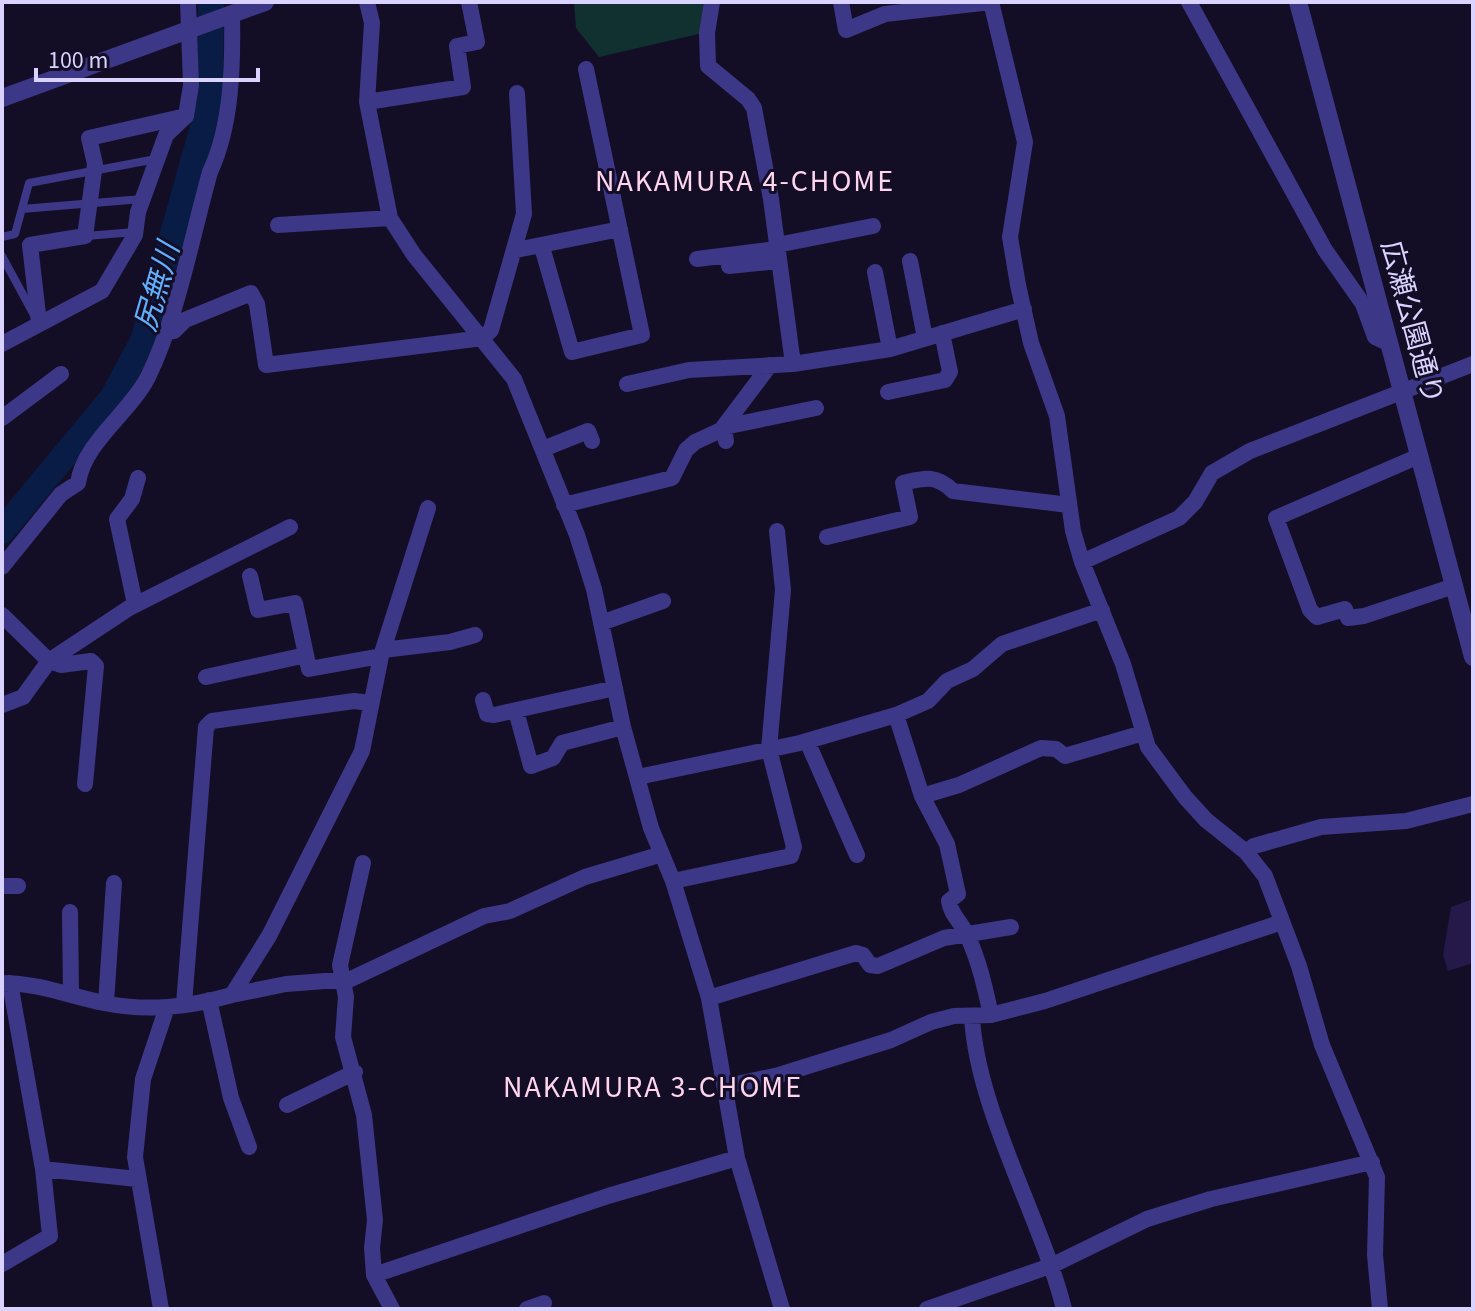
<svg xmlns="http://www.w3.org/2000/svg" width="1475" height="1311" viewBox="0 0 1475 1311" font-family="'Source Sans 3','Noto Sans JP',sans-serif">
<rect width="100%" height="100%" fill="#130e26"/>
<path fill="#113030" d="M574,2H707L703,33L599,57L576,28Z"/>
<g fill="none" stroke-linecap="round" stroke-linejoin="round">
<path stroke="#081c45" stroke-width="26" d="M2,531L113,397L143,341L210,102L211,2"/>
</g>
<path fill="#241948" d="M1473,899V963L1448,971L1443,955L1451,907Z"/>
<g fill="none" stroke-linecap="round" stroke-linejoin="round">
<path stroke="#3d3787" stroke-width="8" d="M22,209L142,199
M86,236L135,232
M2,237L15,234L29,183L156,159
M2,256L34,315"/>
<path stroke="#3d3787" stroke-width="16" d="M367,2L372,23L367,102L390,218L414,255L514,379L577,535L594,589L623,727L651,828L673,881L709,998L737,1158L782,1309
M712,2L707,33L708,66L748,99L754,108L771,199L793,364
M841,2L846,30L885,14L991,2
M991,2L1025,142L1010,237L1018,285L1031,343L1057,416L1073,531L1082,562L1123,664L1148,747L1185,797L1206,820L1246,852L1265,876L1299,966L1322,1045L1377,1177L1375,1255L1380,1309
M1189,2L1325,250L1363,304L1375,337L1390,344
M367,102L463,87L457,46L477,42L469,2
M278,225L390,218
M777,245L873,226
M542,247L572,352L642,335L586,69
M516,250L620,229
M697,259L777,249
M910,261L925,338
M729,266L779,261
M875,272L890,349
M39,323L30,245L85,236L95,164L89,138L186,116
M166,332L174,331L185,320L251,293L257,304L266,365L483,338L491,330L524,214L517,93
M2,344L102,291L135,235L138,212L166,135L186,116L191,85L188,2
M627,384L689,370L793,364L890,349L1024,309
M888,392L945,380L950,372L942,333
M2,418L61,374
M726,441L724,427L816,408
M543,449L588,431L592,441
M1419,456L1276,518L1310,610L1317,617L1345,609L1348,618L1364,616L1454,586
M564,505L672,478L686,450L695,442L721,430L770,365
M827,537L910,517L903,483C924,478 936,474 953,491L1069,505
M1082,562L1179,518L1195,502L1212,473L1250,451L1473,364
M2,567L61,494L78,483C84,442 129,414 148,377C177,318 192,236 210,172C232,125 233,65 232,14
M250,576L258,610L295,603L309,669L381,656
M135,604L117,519L132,499L138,478
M2,615L49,661L61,665L91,661L96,666L85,784
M601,623L663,601
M383,650L450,642L475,635
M206,677L306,655
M483,700L487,714L494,715L615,688
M2,705L23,697L49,661L129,608L290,527
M516,711L531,766L553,758L562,743L623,727
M896,715L922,796L947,844L958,894L949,901C950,914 962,923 967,935C979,960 985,988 991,1015
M807,741L857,855
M638,777L800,743L896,715L928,701L947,681L973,669L1002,644L1102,610
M922,796L959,785L1041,748L1056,749L1065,756L1143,733
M1246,852L1254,846L1321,827L1406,821L1473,804
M363,863L340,965L346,997L343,1037L364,1115L375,1220L372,1248L374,1275L392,1309
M673,881L791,856L794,847L769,749L783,590L777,531
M2,886H18
M70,912L71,993
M2,983C39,983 69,996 104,1003C148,1012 189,1007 232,995L269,936L362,751L381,656L428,508
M10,983L43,1169L137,1179
M232,995L286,984L351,979L484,916L510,911L585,877L662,854
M709,998L856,953L863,955L870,965L878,966L944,938L1011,927
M209,1000L231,1098L249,1147
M106,1003L114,883
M184,1004L206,727L212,721L354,701L370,703
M972,1017C977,1110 1041,1217 1064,1309
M727,1086L779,1075L891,1040L931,1022L954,1016L991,1015L1045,1001L1282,922
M287,1105L355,1072
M2,1264L50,1236L43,1169
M374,1275L608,1196L737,1158
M161,1309L135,1157L143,1079L166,1010
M527,1309L544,1303
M927,1309L1053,1265L1147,1219L1211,1199L1372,1162"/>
<path stroke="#3d3787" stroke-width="18" d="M1298,2L1473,657
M2,98L265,2"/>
</g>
<g text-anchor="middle" stroke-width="6" stroke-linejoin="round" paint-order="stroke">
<g font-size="28" fill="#dad3ff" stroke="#130e26">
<text transform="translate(1413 322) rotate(75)" y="10">広瀬公園通り</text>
</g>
<g font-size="30" letter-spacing="2" fill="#ffd5ee" stroke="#130e26">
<text x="745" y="191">NAKAMURA 4-CHOME</text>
<text x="653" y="1097">NAKAMURA 3-CHOME</text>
</g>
<g font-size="30" font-style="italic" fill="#61b0ff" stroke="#130e26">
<text transform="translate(157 287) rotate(-74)" y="10">尻無川</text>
</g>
</g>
<rect width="1475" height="1311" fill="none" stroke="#dad3ff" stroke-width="8"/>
<path d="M36 68v12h222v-12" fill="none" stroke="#dad3ff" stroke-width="4"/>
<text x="48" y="68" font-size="24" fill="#dad3ff" stroke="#130e26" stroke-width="6" paint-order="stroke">100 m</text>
</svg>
